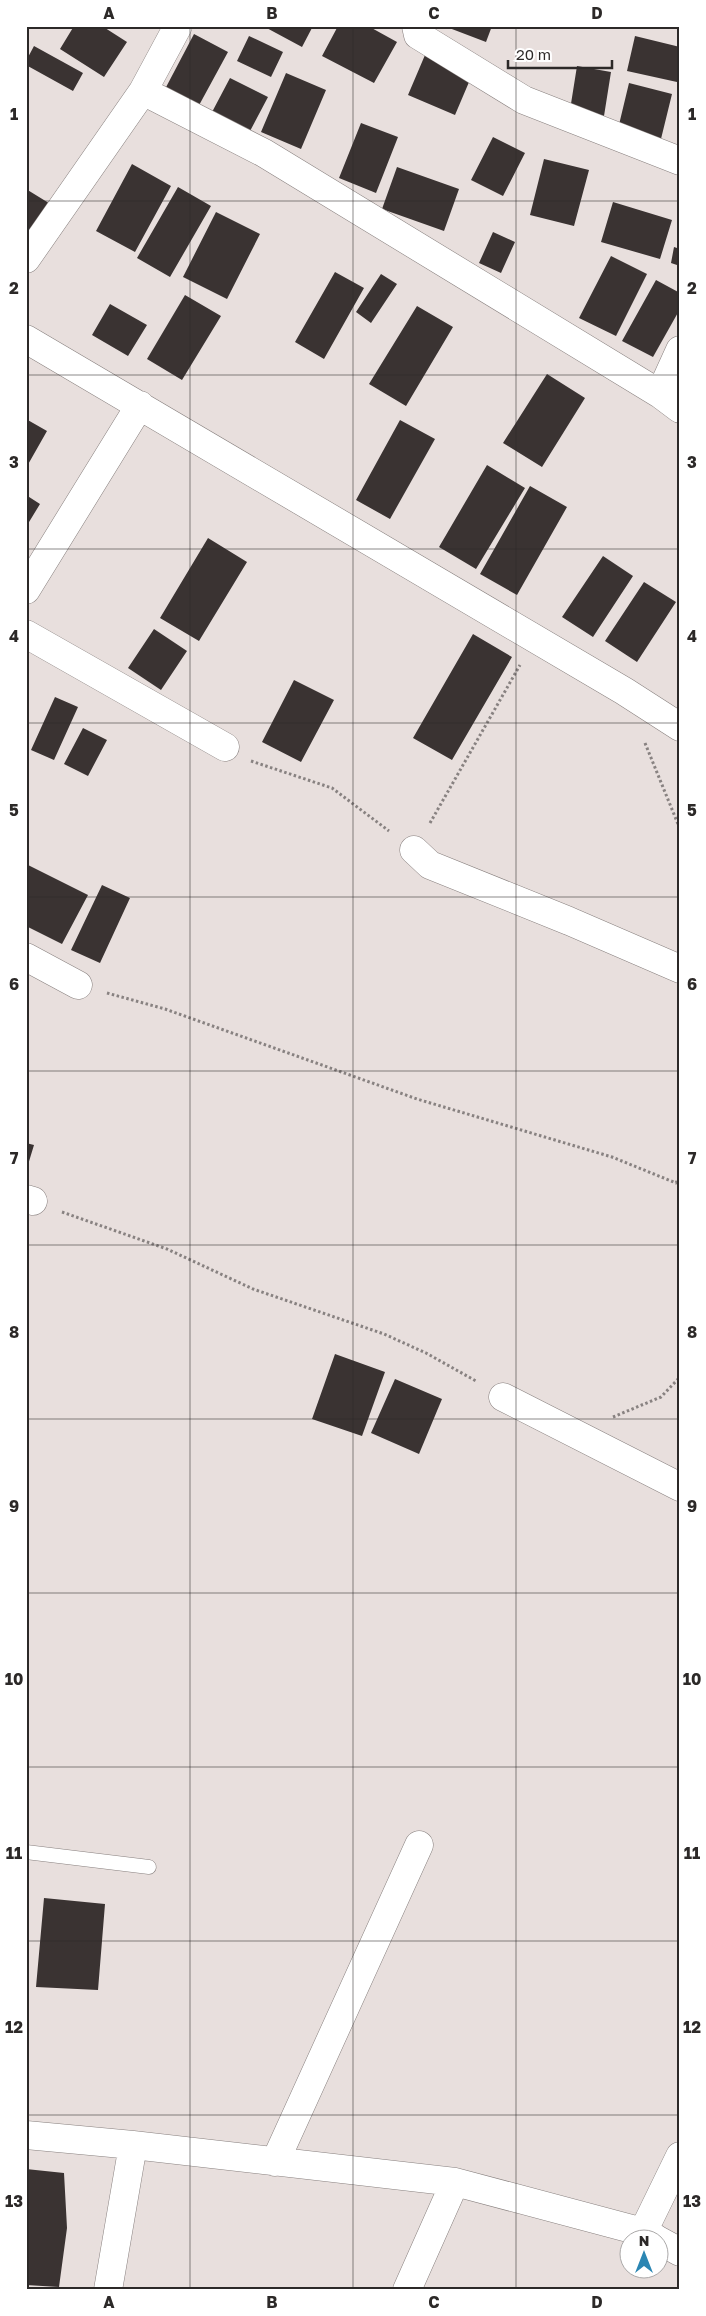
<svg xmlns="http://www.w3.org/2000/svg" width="706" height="2316" viewBox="0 0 706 2316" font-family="'Golos Text',sans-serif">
<rect width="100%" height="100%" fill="#e8dfdd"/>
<path fill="#3a3332" d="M74,26H102L127,42L104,77L60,49Z
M263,26H313L302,47Z
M338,26H368L397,42L374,83L322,56Z
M444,26H492L486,42Z
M194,34L228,52L197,109L164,91Z
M249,36L283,52L271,77L237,61Z
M635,36L680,47V69L677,82L627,71Z
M34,46L83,73L73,91L26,65V61Z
M425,55L472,75L455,115L408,95Z
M577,66L611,72L604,116L570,110Z
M286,73L326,90L301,149L261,132Z
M230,78L268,97L249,133L211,114Z
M629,83L672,94L660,143L617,133Z
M361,123L398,137L376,193L339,178Z
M493,137L525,153L503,196L471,180Z
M544,159L589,170L574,226L530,215Z
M132,164L171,186L135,252L96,231Z
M397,167L459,189L444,231L382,209Z
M178,187L211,206L170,277L137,258Z
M26,189L52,205L26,246Z
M613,202L672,220L660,259L601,242Z
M216,212L260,234L227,299L183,277Z
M493,232L515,242L501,273L479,263Z
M674,247L680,249V266L671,263Z
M611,256L647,274L616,336L579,318Z
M335,272L364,288L324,359L295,342Z
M381,274L397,284L371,323L356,312Z
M656,280L680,293V309L653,357L622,341Z
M185,295L221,316L182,380L147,359Z
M110,304L147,325L128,356L92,335Z
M417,306L453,327L406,406L369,384Z
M547,374L585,398L542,467L503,443Z
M26,419L47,431L26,468Z
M400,420L435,439L390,519L356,500Z
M487,465L525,488L476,569L439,547Z
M530,486L567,507L517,595L480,574Z
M26,495L40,504L26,527Z
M208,538L247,562L199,641L160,618Z
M603,556L633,576L593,637L562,617Z
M644,582L676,602L637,662L605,641Z
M154,629L187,651L161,690L128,668Z
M473,634L512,657L452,760L413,738Z
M294,680L334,700L301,762L262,742Z
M55,697L78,707L54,760L31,750Z
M83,728L107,740L88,776L64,764Z
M26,864L88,895L62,944L26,926Z
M102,885L130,898L100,963L71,950Z
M26,1143L34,1145L27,1168H26Z
M335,1354L385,1372L362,1436L312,1419Z
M395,1379L442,1399L419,1454L371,1433Z
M44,1898L105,1904L98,1990L36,1987Z
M26,2169L64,2173L67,2228L59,2287L26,2285Z"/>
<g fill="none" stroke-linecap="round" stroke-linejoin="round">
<defs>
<path id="lane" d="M26,1852L149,1867"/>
<path id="street" d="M416,26L418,35L524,100L680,161
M143,91L264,153L660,394L680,409
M26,259L143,91L178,26
M26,339L624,691L680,727
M660,394L680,350
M26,590L140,405
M26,634L225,747
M414,850L430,865L569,921L680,969
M26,957L78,985
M26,1199L33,1201
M503,1397L680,1487
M26,2135L133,2145L455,2182L643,2232L655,2238
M275,2162L419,1845
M643,2232L680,2156
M658,2240L680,2252
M108,2290L133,2145
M407,2290L455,2182"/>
</defs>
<use href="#lane" stroke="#88807f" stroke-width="15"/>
<use href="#street" stroke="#88807f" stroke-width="29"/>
<path stroke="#888281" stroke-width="3" stroke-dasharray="2.5 2.5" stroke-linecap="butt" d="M645,743L680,829
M251,761L332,788L389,831
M430,823L520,665
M107,993L165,1009L417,1099L612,1157L676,1183L680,1176
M62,1212L167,1249L253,1289L384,1334L426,1353L476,1381
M613,1417L661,1397L680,1377"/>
<use href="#lane" stroke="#fff" stroke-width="14"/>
<use href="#street" stroke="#fff" stroke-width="28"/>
</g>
<path fill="none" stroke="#2c2928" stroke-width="1" stroke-opacity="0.55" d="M190,26V2290M353,26V2290M516,26V2290M26,201H680M26,375H680M26,549H680M26,723H680M26,897H680M26,1071H680M26,1245H680M26,1419H680M26,1593H680M26,1767H680M26,1941H680M26,2115H680"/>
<rect width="706" height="2316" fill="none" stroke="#ffffff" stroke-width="55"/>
<g transform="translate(644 2254)"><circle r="24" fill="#ffffff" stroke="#aba9a9"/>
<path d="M0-4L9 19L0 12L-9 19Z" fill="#2b86b3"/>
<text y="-8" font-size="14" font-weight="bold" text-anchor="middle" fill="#2c2928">N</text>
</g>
<path d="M508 60v8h104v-8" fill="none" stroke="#2c2928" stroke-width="2.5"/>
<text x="516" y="60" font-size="15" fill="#2c2928" stroke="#ffffff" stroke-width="4" paint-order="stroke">20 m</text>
<rect x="28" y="28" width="650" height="2260" fill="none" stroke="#2c2928" stroke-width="2"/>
<g font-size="16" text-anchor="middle" font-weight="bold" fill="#2c2928">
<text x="109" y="19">A</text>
<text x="272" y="19">B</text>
<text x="434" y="19">C</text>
<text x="597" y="19">D</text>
<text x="14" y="120">1</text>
<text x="692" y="120">1</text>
<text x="14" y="294">2</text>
<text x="692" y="294">2</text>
<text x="14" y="468">3</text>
<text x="692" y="468">3</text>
<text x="14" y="642">4</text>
<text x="692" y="642">4</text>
<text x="14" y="816">5</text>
<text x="692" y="816">5</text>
<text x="14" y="990">6</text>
<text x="692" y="990">6</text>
<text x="14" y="1164">7</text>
<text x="692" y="1164">7</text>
<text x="14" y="1338">8</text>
<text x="692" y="1338">8</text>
<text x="14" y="1512">9</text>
<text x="692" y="1512">9</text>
<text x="14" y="1685">10</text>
<text x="692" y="1685">10</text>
<text x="14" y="1859">11</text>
<text x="692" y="1859">11</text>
<text x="14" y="2033">12</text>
<text x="692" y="2033">12</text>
<text x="14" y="2207">13</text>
<text x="692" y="2207">13</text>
<text x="109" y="2308">A</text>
<text x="272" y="2308">B</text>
<text x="434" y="2308">C</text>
<text x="597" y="2308">D</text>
</g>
</svg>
